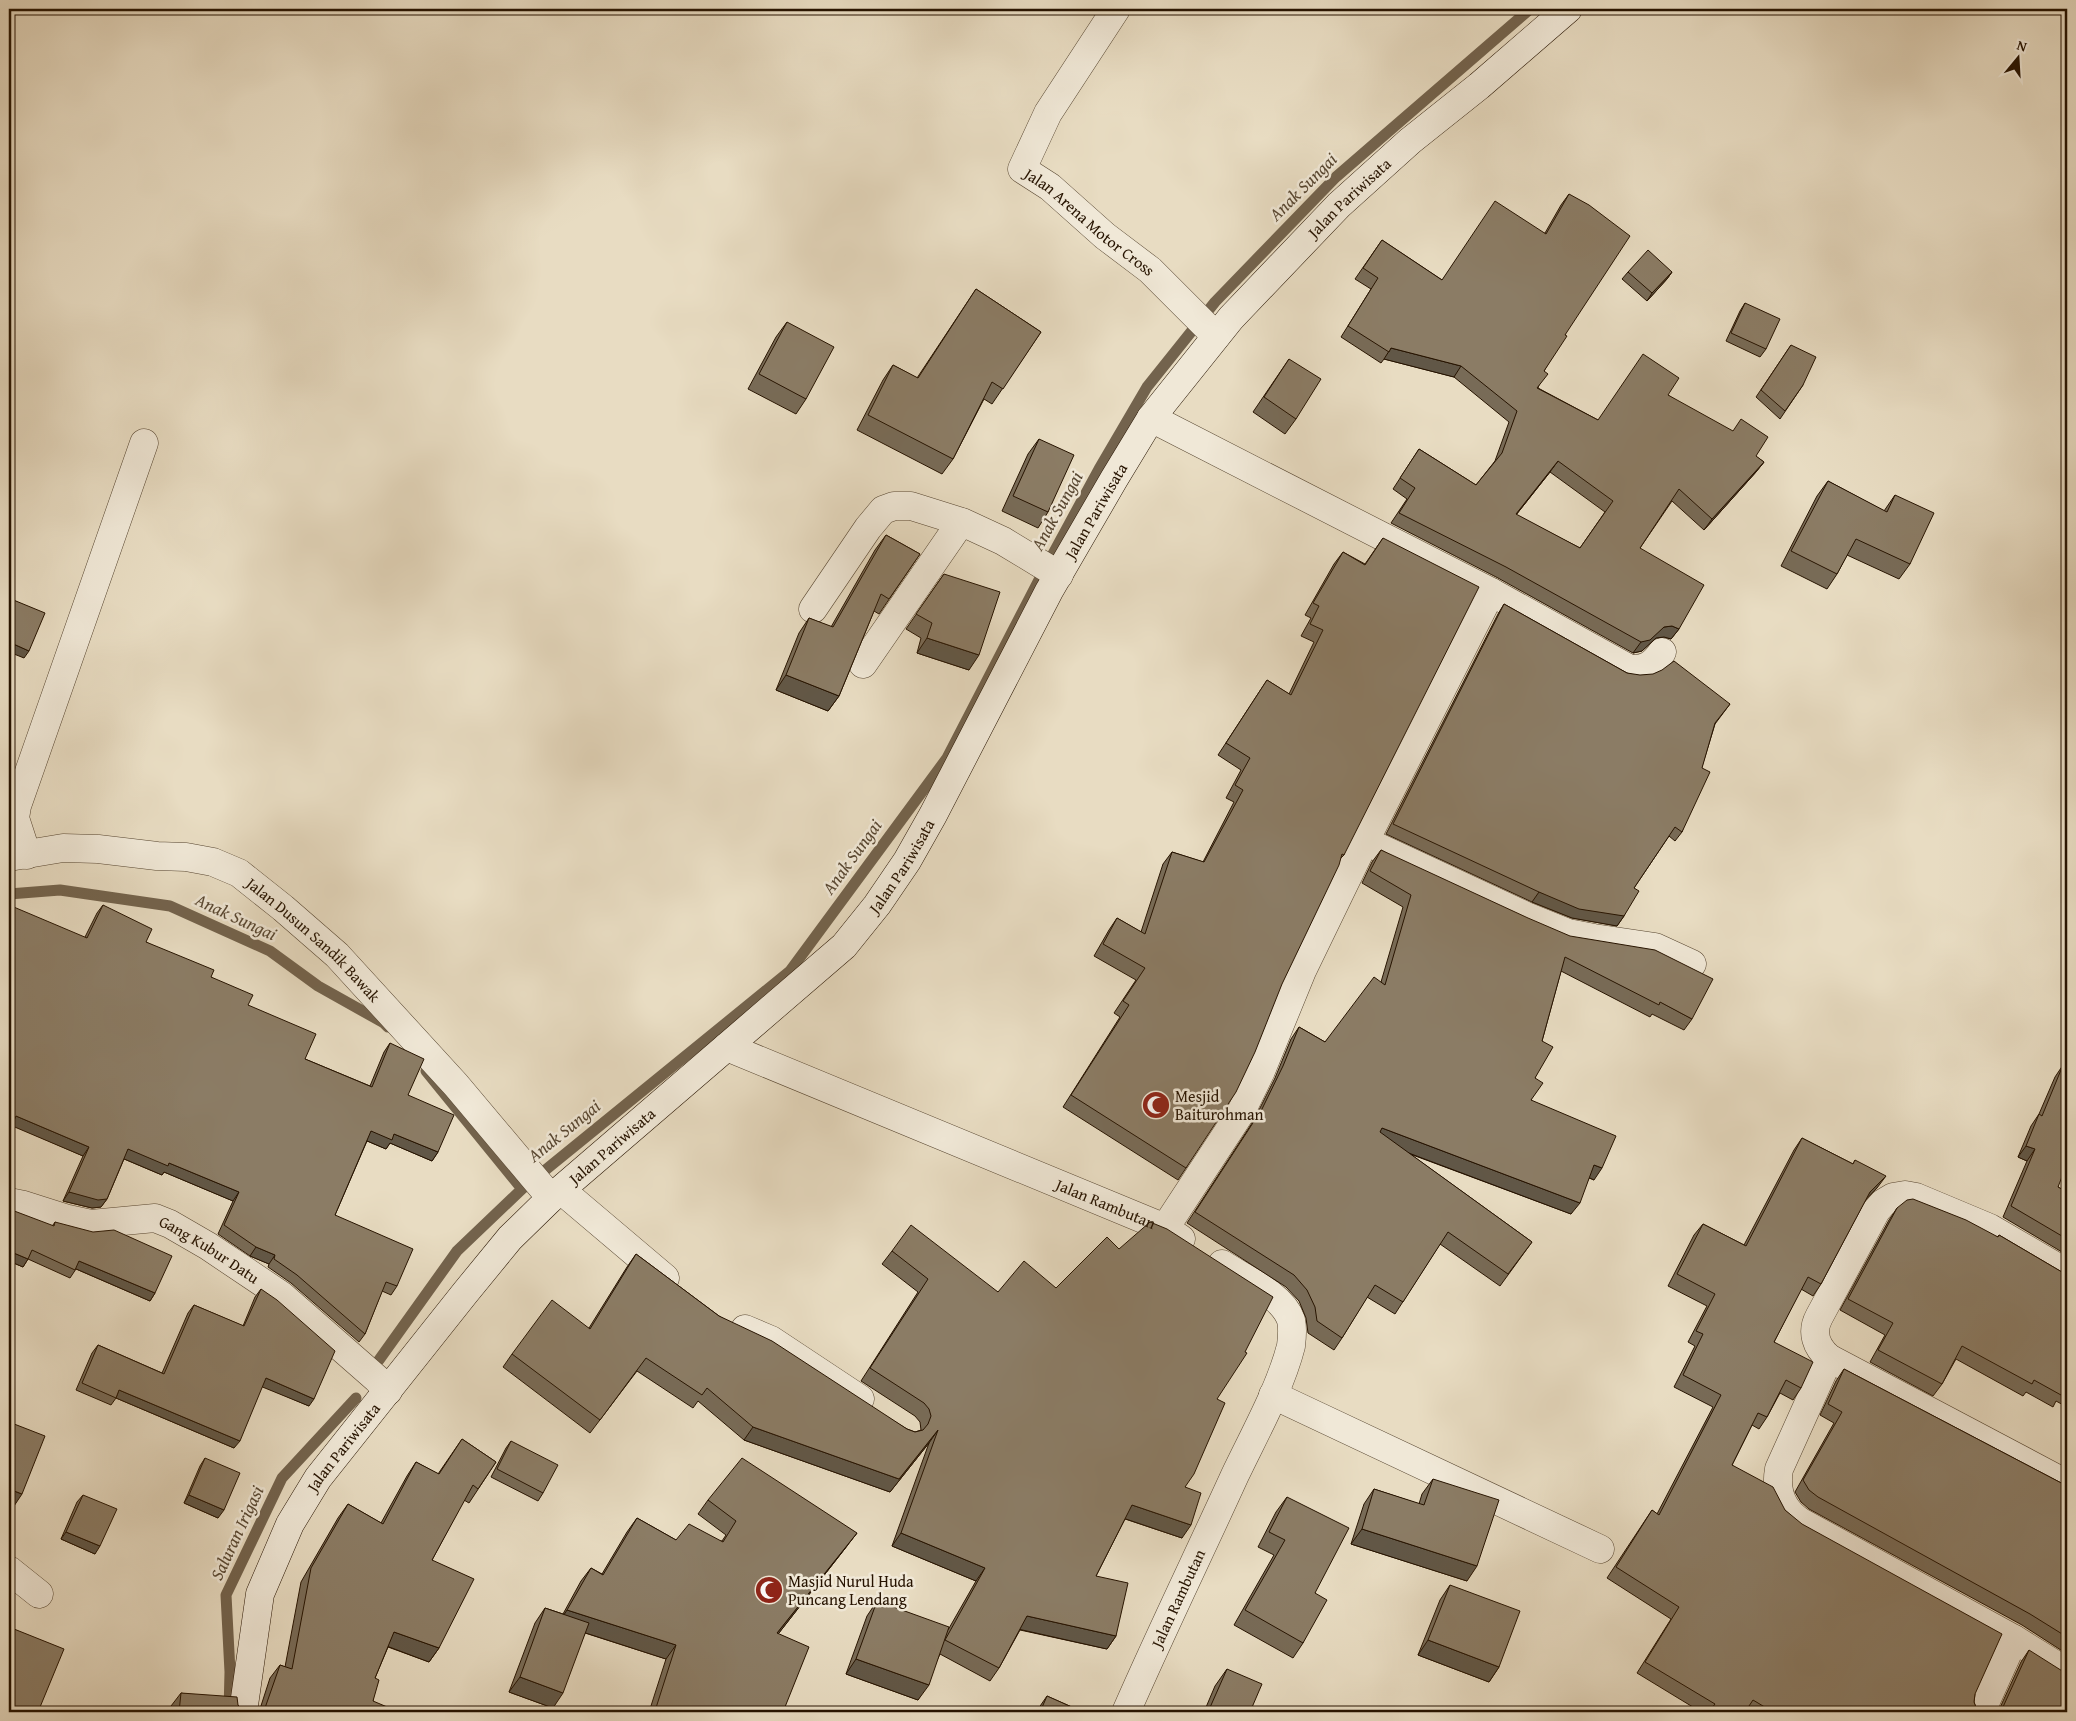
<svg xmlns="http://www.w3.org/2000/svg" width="2076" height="1721" viewBox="0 0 2076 1721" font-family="'Gentium Book Plus',serif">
<rect width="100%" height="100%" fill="#e8dcc2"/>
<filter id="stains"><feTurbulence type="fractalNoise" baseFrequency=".004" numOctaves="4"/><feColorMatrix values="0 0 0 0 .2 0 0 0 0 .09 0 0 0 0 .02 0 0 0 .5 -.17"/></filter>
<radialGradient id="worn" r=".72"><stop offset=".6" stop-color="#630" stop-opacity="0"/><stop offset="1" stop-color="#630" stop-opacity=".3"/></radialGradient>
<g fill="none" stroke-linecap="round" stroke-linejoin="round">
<path stroke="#73634d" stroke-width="11" d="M9,894L60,890L170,906L270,951L318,986L384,1023L388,1027
M426,1071L522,1189L790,971L947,758L1041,576L1099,469L1147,387L1215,302L1336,177L1530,9
M379,1360L457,1251L522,1189
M229,1712L230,1672L226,1595L282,1478L356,1398"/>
<defs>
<g id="street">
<path id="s1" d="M1116,9L1048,113L1022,169L1050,187L1105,236L1150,270L1216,336"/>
<path d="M1151,418L1491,592L1628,668C1644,671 1653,665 1662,652"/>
<path d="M813,609L868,528L883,510L894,506H911L962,522L1003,541L1059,575"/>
<path d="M863,664L961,522"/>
<path d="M1365,841L1526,916L1568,933L1594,938L1655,947L1692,964"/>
<path d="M27,855L15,818L17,806L144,443"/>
<path id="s2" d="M9,857L63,848L98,849L157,856L186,857L213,862L239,873L283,908L337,955L456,1085L551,1198"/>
<path id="s3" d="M727,1047L1165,1228L1181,1239"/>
<path d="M561,1190L665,1278"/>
<path id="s4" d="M9,1202L24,1205L68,1219L91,1224L155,1218L170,1224L208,1246L281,1295L377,1379L388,1391"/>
<path d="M1165,1228L1241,1112L1261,1071L1302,971L1365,841L1491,592"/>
<path d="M2067,1273L1990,1228L1916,1197L1905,1195L1893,1197L1883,1203L1876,1211L1819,1317C1811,1332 1816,1347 1829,1358L2067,1484"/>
<path d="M745,1329L771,1340L860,1399"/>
<path d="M1829,1358L1779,1469C1775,1492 1782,1510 1801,1522L2014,1639L2067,1672"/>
<path d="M1273,1395L1600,1549"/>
<path d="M9,1570L39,1594"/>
<path id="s5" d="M1126,1712C1161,1632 1199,1554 1235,1475C1254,1435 1280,1389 1291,1346C1292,1338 1293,1329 1291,1320C1283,1295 1243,1278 1222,1264"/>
<path d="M1981,1712L2014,1639"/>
</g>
<g id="secondary">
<path id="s6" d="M243,1712L260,1594L290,1524L318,1478L465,1293L510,1238L551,1198L844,946L877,905L907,861L933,815L1049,591L1114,479L1151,418L1231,318L1339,205L1410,141L1479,86L1568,9"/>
</g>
</defs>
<use href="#street" stroke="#564530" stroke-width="29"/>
<use href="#secondary" stroke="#261300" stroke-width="29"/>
<use href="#street" stroke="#f0e8d7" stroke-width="28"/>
<use href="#secondary" stroke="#f0e8d7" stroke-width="28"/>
</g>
<path fill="#786b57" stroke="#261300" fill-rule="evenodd" d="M1569,194L1565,335L1544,371L1538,388L1598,420L1668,395L1764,462L1756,472L1704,530L1672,501L1640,548L1679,629L1671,639L1664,637L1656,638L1642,651L1633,653L1498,578L1391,523L1407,499L1393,489L1419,449L1476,485L1495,461L1509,422L1454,377L1384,359L1381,363L1341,337L1371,289L1355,279L1382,240L1442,280L1545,233L1561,205ZM1550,472L1605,512L1580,548L1516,515Z
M1628,272H1672L1667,279L1647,301L1622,279Z
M976,289L1041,332L992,404L984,399L953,459L942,474L857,430L883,380L893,365L917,378Z
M1745,303L1766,349L1760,357L1726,341L1740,311Z
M787,322L806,399L796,414L748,389L776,337Z
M1791,345L1803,385L1780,419L1756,397Z
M1289,359L1296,419L1285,434L1253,412Z
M1039,439L1048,512L1038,528L1002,511L1028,454Z
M1828,481L1884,511L1895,495L1910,564L1899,579L1847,555L1837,574L1827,589L1781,566L1817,496Z
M886,535L920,554L879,614L874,611L839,696L828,711L776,690L799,633L809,618L831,627L875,550Z
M1383,538L1344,855L1340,859L1186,1168L1178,1180L1063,1107L1120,1017L1114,1013L1136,980L1094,956L1109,930L1117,918L1141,932L1163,864L1172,852L1203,862L1234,802L1226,798L1241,770L1218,755L1267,680L1289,694L1314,642L1301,636L1311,618L1305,615L1334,564L1343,552L1365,564Z
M944,574L969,670L917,653L921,638L906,629Z
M1504,604L1627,673L1730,704L1715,724L1682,832L1675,841L1669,836L1634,888L1624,916L1617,926L1572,918L1532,902L1386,834L1498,614Z
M1381,850L1692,1019L1684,1030L1652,1014L1650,1017L1561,971L1542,1041L1531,1100L1594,1180L1589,1178L1571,1214L1410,1154L1532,1242L1500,1286L1440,1244L1395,1314L1367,1297L1342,1338L1334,1350L1308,1333L1306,1318L1299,1301L1286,1287L1187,1223L1254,1120L1275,1078L1291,1039L1299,1027L1325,1042L1381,982L1403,907L1362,883L1372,862Z
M103,905L146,942L211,977L248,1005L305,1059L370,1086L384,1052L390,1043L408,1095L438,1152L432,1161L390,1143L386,1149L367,1141L335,1215L397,1286L391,1295L382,1291L365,1334L359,1342L291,1283L268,1267L269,1264L250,1256L218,1234L233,1201L164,1172L162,1175L124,1159L107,1199L101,1207L92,1208L63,1201L83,1156L12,1125L85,937L97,913Z
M2063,1065L2058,1187L2067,1192V1255L2003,1217L2027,1161L2018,1157L2031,1126L2039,1114L2055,1077Z
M1802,1138L1853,1164L1855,1160L1877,1188L1866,1199L1821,1284L1813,1296L1801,1289L1774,1342L1801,1388L1793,1400L1780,1393L1767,1417L1759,1429L1752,1425L1732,1465L1785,1510L1975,1694L1974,1702L1977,1710L1980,1712H1701L1637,1673L1671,1619L1607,1578L1652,1510L1657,1514L1713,1407L1674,1387L1695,1346L1688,1342L1707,1306L1668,1286L1694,1235L1703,1224L1744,1245L1794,1150Z
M1897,1208L1997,1237L1999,1235L2067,1275V1407L2056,1401L2053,1407L2026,1392L2023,1396L1956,1359L1942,1384L1933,1396L1870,1362L1885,1335L1840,1310L1889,1220Z
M55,1222L155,1293L150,1301L76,1269L70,1278L28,1259L23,1267L9,1261L53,1225Z
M892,1251L998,1292L1056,1288L1217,1399L1185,1487L1182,1538L1125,1519L1096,1576L1116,1636L1107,1649L1020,1630L999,1668L990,1681L940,1654L918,1700L846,1674L867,1616L877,1601L948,1630L976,1581L892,1546L929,1443L890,1492L744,1440L698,1401L693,1408L637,1371L590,1433L503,1367L512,1354L589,1328L627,1267L636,1254L719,1316L907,1429L915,1432L921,1430L920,1422L915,1416L861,1381L918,1292L882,1264Z
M261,1289L309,1406L262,1386L234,1448L116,1398L111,1405L76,1390L92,1353L98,1345L162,1373L188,1313L194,1305L243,1326L255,1297Z
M1844,1369L2067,1486V1654L2022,1625L1809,1509L1801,1502L1795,1492L1834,1423L1820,1415L1836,1381Z
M462,1439L496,1462L469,1503L464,1500L432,1560L439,1648L429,1662L388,1647L375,1678L373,1701L259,1712L270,1678L280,1665L285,1667L301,1582L338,1518L348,1504L381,1523L407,1476L416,1462L438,1474Z
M511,1441L543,1493L538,1501L491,1477L506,1448Z
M205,1458L218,1518L184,1503L200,1466Z
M1433,1479L1467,1581L1351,1544L1364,1504L1374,1489L1419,1504L1422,1494Z
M83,1495L95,1554L61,1539L77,1502Z
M1287,1497L1315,1593L1303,1643L1293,1658L1234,1625L1274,1555L1258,1547L1276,1512Z
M708,1500L847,1546L778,1634L783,1712H647L649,1709H650L666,1659L585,1633L553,1708L509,1692L535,1623L545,1608L563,1614L581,1581L591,1568L602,1574L627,1532L637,1518L676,1540L722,1541L726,1535L698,1514Z
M1450,1585L1499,1667L1489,1682L1418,1655L1440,1600Z
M14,1629L9,1712V1636Z
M2029,1650L2067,1712H1998L2021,1662Z
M1227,1669L1250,1712H1204L1215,1686Z
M181,1693L238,1705L243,1711L247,1712H171V1706Z
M1047,1696L1083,1712H1036Z"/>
<path fill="#615747" stroke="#261300" d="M1672,272L1667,279L1647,301L1652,293Z
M1391,348L1461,366L1454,377L1384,359Z
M1558,461L1550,472L1508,525L1516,514Z
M1764,462L1756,472L1704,530L1712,519Z
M1672,626L1679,629L1671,639L1664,637L1656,638L1642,651L1633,653L1641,642L1664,627Z
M927,638L979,655L969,670L917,653Z
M9,642L29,651L24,658L9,652Z
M786,675L839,696L828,711L776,690Z
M1539,892L1624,916L1617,926L1572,918L1532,902Z
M16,1116L89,1147L83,1156L10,1125Z
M1382,1128L1580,1203L1571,1214L1374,1140Z
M371,1131L394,1134L438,1152L432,1161L390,1143L386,1149L365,1140Z
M2026,1146L2035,1149L2027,1161L2018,1157Z
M128,1149L169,1163L239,1192L233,1201L164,1172L162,1175L122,1158Z
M1594,1165L1602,1168L1594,1180L1586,1176Z
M1886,1176L1877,1188L1862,1204L1870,1192Z
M69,1192L107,1199L101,1207L92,1208L63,1201Z
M256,1247L275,1255L269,1264L250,1256Z
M9,1251L28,1259L23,1267L9,1261Z
M79,1261L155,1293L150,1301L74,1268Z
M266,1378L314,1399L309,1406L260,1386Z
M119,1390L240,1441L234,1448L116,1398Z
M753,1427L899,1479L938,1430L929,1443L890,1492L744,1440Z
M9,1489L22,1494L14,1506L9,1504Z
M189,1495L224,1510L218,1518L184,1503Z
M1132,1505L1191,1525L1182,1538L1123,1518Z
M1362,1529L1477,1566L1467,1581L1351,1544Z
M66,1532L100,1546L95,1554L61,1539Z
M857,1533L847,1546L768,1647L777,1633Z
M901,1533L985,1568L976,1581L892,1546Z
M567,1610L676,1645L666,1659L558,1624Z
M1027,1616L1116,1636L1107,1649L1018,1629Z
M394,1632L439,1648L429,1662L384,1645Z
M1428,1640L1499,1667L1489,1682L1418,1655Z
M856,1659L929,1685L918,1700L846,1674Z
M520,1677L563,1693L553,1708L509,1692Z"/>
<path fill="#8b7c65" stroke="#261300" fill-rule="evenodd" d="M1569,194L1589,205L1630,236L1565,335L1567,336L1544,371L1548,374L1537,388L1598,420L1643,354L1679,378L1668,395L1733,431L1741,419L1768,437L1756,456L1764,462L1712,519L1679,489L1640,548L1704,585L1679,629L1672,626L1664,627L1650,640L1641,642L1506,567L1399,513L1415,488L1400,478L1419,449L1476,485L1502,453L1517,411L1461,366L1391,348L1389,352L1348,326L1378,278L1363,268L1382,240L1442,280L1495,201L1546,234ZM1558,461L1613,501L1580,548L1516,514Z
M1648,250L1672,272L1652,293L1628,272Z
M976,289L1041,332L1003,389L992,382L953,459L868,415L893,365L918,378Z
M1745,303L1780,319L1766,349L1731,333Z
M787,322L834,347L806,399L759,374Z
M1791,345L1816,357L1803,385L1785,411L1761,390Z
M1289,359L1321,379L1296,419L1264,397Z
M1039,439L1074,455L1048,512L1013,496Z
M1828,481L1887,512L1895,495L1934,513L1910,564L1856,539L1837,574L1791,551Z
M886,535L920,554L889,599L881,594L839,696L786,675L809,618L833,627Z
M1383,538L1479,587L1344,855L1342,854L1339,865L1282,984L1255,1052L1236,1092L1186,1168L1071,1095L1129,1005L1123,1001L1145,968L1103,944L1117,918L1145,934L1172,852L1204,862L1243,790L1235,785L1250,758L1226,743L1267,680L1291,695L1323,630L1310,624L1319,606L1313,603L1343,552L1365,565Z
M944,574L1000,592L979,655L927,638L932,623L916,614Z
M11,599L45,613L29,651L9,642V603Z
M1504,604L1627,673L1640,675L1653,674L1662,670L1674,661L1730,704L1715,723L1702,768L1710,772L1682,832L1675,827L1634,888L1639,891L1624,916L1579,909L1539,892L1393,824Z
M1381,850L1528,918L1570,936L1655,950L1713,979L1692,1019L1660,1002L1659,1005L1565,957L1542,1041L1553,1047L1535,1078L1543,1083L1531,1100L1616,1136L1602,1168L1594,1165L1580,1203L1382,1128L1380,1132L1532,1242L1508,1274L1448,1232L1403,1302L1375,1285L1342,1338L1317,1321L1315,1307L1307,1290L1294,1275L1195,1212L1262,1109L1283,1066L1299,1027L1325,1042L1374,977L1385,985L1411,895L1370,871Z
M9,905L87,938L103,905L152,929L146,942L214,970L211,977L253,995L248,1005L316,1034L305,1059L372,1087L390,1043L424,1059L408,1095L454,1115L438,1152L394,1134L392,1140L371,1131L335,1215L413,1249L397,1286L386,1282L365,1334L297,1275L274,1259L275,1255L256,1247L224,1225L239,1192L169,1163L168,1166L128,1149L107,1199L98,1200L69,1192L89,1147L16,1116L9,1132Z
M2063,1065L2067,1067V1164L2058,1187L2067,1192V1239L2011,1206L2035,1149L2026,1146L2039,1114L2042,1116Z
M1802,1138L1853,1164L1855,1160L1886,1176L1870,1192L1821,1284L1808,1277L1774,1342L1813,1362L1801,1388L1786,1380L1767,1417L1758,1413L1732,1465L1773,1487L1785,1510L1802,1524L2002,1634L1975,1694L1974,1702L1977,1710L1980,1712H1773L1753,1700L1745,1712H1709L1715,1704L1645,1662L1679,1607L1616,1567L1652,1510L1659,1515L1721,1395L1683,1375L1703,1334L1696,1331L1715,1294L1677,1274L1703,1224L1746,1246Z
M1913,1199L1966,1220L1998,1237L1999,1235L2067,1275V1391L2064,1389L2061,1395L2034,1380L2032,1384L1962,1346L1942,1384L1878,1350L1893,1323L1848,1299L1897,1208L1907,1200Z
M9,1209L54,1226L55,1222L93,1232L114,1230L172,1256L155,1293L79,1261L75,1270L32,1250L28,1259L9,1251Z
M1150,1222L1167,1229L1273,1297L1245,1352L1247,1353L1217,1399L1225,1403L1194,1474L1185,1487L1201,1493L1191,1525L1132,1505L1096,1576L1128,1583L1116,1636L1027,1616L999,1668L945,1640L985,1568L901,1533L938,1430L899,1479L753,1427L707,1388L702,1395L646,1358L600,1420L512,1354L552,1300L590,1329L636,1254L719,1316L772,1341L907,1429L915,1432L923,1430L928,1424L931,1416L929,1409L924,1403L870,1368L928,1279L892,1251L911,1225L998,1292L1024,1261L1056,1288L1107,1237L1119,1249Z
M261,1289L277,1300L335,1351L314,1399L266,1378L240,1441L119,1390L116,1398L82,1383L98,1345L164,1374L194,1305L244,1326Z
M1844,1369L2067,1486V1637L2030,1614L1818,1497L1809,1490L1803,1480L1842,1412L1828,1404Z
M9,1422L45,1436L22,1494L9,1489Z
M462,1439L496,1462L478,1489L473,1485L432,1560L474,1579L439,1648L394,1632L375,1678L379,1680L373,1701L399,1712H259L265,1708L280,1665L292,1669L311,1568L348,1504L383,1524L416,1462L439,1474Z
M511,1441L558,1465L543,1493L497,1469Z
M205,1458L240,1473L224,1510L189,1495Z
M742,1458L857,1533L777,1633L809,1647L783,1712H648L649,1709L655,1711L676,1645L567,1610L591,1568L603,1575L637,1518L676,1540L689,1524L723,1542L736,1521L708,1500Z
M1433,1479L1499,1500L1477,1566L1362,1529L1374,1489L1424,1505Z
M83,1495L117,1509L100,1546L66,1532Z
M1287,1497L1349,1528L1315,1593L1327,1600L1303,1643L1245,1610L1285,1540L1269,1532Z
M1450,1585L1520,1611L1499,1667L1428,1640Z
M877,1601L949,1627L929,1685L856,1659Z
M545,1608L589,1623L563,1693L520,1677Z
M14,1629L64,1649L38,1712H9V1641Z
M2029,1650L2067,1674V1712H1999L2003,1707Z
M1227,1669L1262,1684L1250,1712H1208Z
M181,1693L237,1697L238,1705L243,1711L247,1712H179Z
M1047,1696L1083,1712H1040Z"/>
<defs>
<symbol id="mosque-disc" viewBox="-11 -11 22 22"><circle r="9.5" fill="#8f2418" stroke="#f0e8d7"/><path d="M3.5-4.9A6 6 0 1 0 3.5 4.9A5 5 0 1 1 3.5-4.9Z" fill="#fff"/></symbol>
</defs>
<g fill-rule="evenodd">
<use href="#mosque-disc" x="1140" y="1089" width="32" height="32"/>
<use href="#mosque-disc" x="753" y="1574" width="32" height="32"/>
</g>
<g text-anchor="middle" stroke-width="5" stroke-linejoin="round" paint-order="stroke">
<g font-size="16" fill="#261300" stroke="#f0e8d7">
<text dy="6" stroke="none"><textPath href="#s6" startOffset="1909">Jalan Pariwisata</textPath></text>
<text dy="6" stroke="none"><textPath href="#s1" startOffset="272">Jalan Arena Motor Cross</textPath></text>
<text dy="6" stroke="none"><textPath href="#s6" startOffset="1504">Jalan Pariwisata</textPath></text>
<text dy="6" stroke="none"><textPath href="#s6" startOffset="1099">Jalan Pariwisata</textPath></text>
<text dy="6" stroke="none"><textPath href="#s2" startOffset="334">Jalan Dusun Sandik Bawak</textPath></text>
<text dy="6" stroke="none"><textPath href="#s6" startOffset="694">Jalan Pariwisata</textPath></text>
<text dy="6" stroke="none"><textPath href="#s3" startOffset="410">Jalan Rambutan</textPath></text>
<text dy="6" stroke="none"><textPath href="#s4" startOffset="212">Gang Kubur Datu</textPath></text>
<text dy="6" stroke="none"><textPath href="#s6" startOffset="289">Jalan Pariwisata</textPath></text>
<text dy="6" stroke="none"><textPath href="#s5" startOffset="125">Jalan Rambutan</textPath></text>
</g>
<g font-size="16" fill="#261300" stroke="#f0e8d7" text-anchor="start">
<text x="1175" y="1102">Mesjid<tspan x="1175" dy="18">Baiturohman</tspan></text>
<text x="788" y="1587">Masjid Nurul Huda<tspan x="788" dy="18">Puncang Lendang</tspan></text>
</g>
<g font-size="18" font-style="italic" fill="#594833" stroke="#f0e8d7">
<text transform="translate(1303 187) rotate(-45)" y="6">Anak Sungai</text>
<text transform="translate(1057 511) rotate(-61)" y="6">Anak Sungai</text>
<text transform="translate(852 857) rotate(-54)" y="6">Anak Sungai</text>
<text transform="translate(236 917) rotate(25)" y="6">Anak Sungai</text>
<text transform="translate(564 1131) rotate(-39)" y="6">Anak Sungai</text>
<text transform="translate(237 1533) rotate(-65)" y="6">Saluran Irigasi</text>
</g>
</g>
<rect width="2076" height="1721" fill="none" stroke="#e8dcc2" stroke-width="30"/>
<rect x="10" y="10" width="2056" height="1701" fill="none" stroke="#261300" stroke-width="2.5"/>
<rect x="15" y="15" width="2046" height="1691" fill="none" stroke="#261300"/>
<g transform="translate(2018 58) rotate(18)" stroke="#f0e8d7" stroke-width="4" paint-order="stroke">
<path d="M0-4L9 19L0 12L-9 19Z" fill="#261300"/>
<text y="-8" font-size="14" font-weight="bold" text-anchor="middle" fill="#261300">N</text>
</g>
<rect width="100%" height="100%" filter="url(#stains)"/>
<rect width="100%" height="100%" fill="url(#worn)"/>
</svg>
